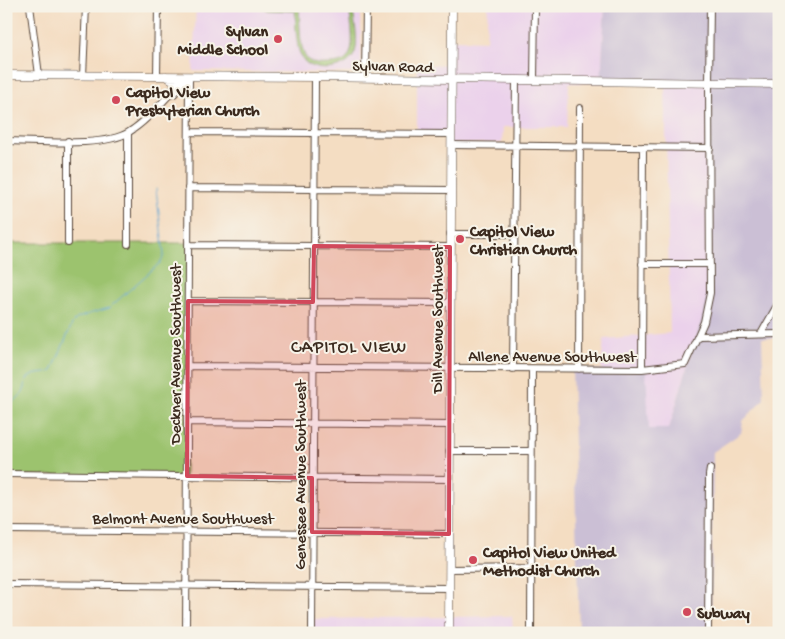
<svg xmlns="http://www.w3.org/2000/svg" width="785" height="639" viewBox="0 0 785 639" font-family="'Gochi Hand',sans-serif">
<rect width="100%" height="100%" fill="#f7f3e8"/>
<filter id="ink" filterUnits="userSpaceOnUse"><feTurbulence type="fractalNoise" baseFrequency=".02" numOctaves="2"/><feDisplacementMap in="SourceGraphic" scale="10" xChannelSelector="R" yChannelSelector="G"/><feConvolveMatrix kernelMatrix="1 2 1 2 8 2 1 2 1" color-interpolation-filters="sRGB"/></filter>
<filter id="wash" filterUnits="userSpaceOnUse"><feTurbulence type="fractalNoise" baseFrequency=".0096" numOctaves="4" result="noise"/><feDisplacementMap in="SourceGraphic" scale="20" xChannelSelector="R" yChannelSelector="G"/><feGaussianBlur stdDeviation="1.12" result="paint"/><feColorMatrix in="noise" values="0 0 0 0 0 0 0 0 0 0 0 0 0 0 0 0 0 1.4 0 .05"/><feComposite in="paint" operator="in"/></filter>
<g filter="url(#wash)">
<rect width="100%" height="100%" fill="#f4ddc2"/>
<path fill="#ebd1eb" d="M196,6H361V73L193,71Z
M488,6H605L601,83H569L567,127H503L502,143L450,144L449,133L417,132V66L452,64V40L486,41Z
M665,82H710L706,304L669,429H649L601,367L604,339L670,333Z
M512,616L513,633H311V619Z"/>
<path fill="#cbbfd5" d="M605,6H779V338H762L764,399L743,421L741,433L713,452L711,633H579L572,369L646,371L649,429H669L706,304L710,82L601,83Z"/>
<path fill="#9cc36e" stroke="#6c7646" d="M260,6H294V11L267,10Z
M295,6H299C300,19 299,45 305,56C309,63 317,65 325,64C331,64 338,64 344,61C358,52 350,20 349,6H352C354,19 359,41 355,52C349,72 309,75 301,56C295,44 296,20 295,6Z
M6,243H189L185,477L6,475Z"/>
<g fill="none" stroke-linecap="round" stroke-linejoin="round">
<path stroke="#5ca3d2" stroke-width="1" d="M6,407C13,402 20,398 24,390C26,386 24,382 28,378C34,372 44,375 52,371L73,322L78,318L89,314L109,308L160,263L164,255L156,189"/>
</g>
</g>
<g filter="url(#ink)">
<g fill="none" stroke-linecap="round" stroke-linejoin="round">
<defs>
<path id="minor" d="M30,6L39,75
M83,76L86,6
M157,76L158,6
M365,78L366,6
M534,80L535,6
M169,95L174,94L188,78
M189,132L451,134
M6,141C37,141 104,148 129,132C144,123 157,108 169,95C171,87 180,81 188,77
M451,145L710,148
M188,188L451,190
M450,234H515
M8,243V141
M68,243V141
M128,244V133
M188,245L450,247
M642,264H710
M188,301L450,303
M761,334L779,302
M699,336L779,334
M187,366L642,369L685,364L704,322L710,293L709,83L710,6
M513,369L516,80
M579,369L580,108
M642,369L643,147
M187,422L450,425
M449,451H531
M6,474L449,479
M6,530L449,534
M449,569L531,568
M6,584L449,588
M186,633L189,76
M312,633L315,77
M531,633L532,369
M708,633L709,475L710,469"/>
<path id="major" d="M6,75L315,77L779,84
M166,76L173,80L176,85
M449,633L452,6"/>
</defs>
<use href="#minor" stroke="#574537" stroke-width="8"/>
<use href="#major" stroke="#574537" stroke-width="9"/>
<use href="#minor" stroke="#fff" stroke-width="6"/>
<use href="#major" stroke="#fff" stroke-width="8"/>
</g>
</g>
<path fill="#d1495b" fill-opacity="0.2" stroke="#d1495b" stroke-width="4" stroke-linejoin="round" d="M314,246L450,247L449,534L312,532V478L187,476L188,301L313,302Z"/>
<g fill="#d1495b" stroke="#f7f3e8" stroke-width="2">
<circle cx="278" cy="39" r="5"/>
<circle cx="116" cy="100" r="5"/>
<circle cx="460" cy="239" r="5"/>
<circle cx="473" cy="560" r="5"/>
<circle cx="687" cy="612" r="5"/>
</g>
<g text-anchor="middle" stroke-width="4" stroke-linejoin="round" paint-order="stroke">
<g font-size="16" font-weight="bold" fill="#3b2a1e" stroke="#f7f3e8" text-anchor="start">
<text x="268" y="36" text-anchor="end">Sylvan<tspan x="268" dy="18">Middle School</tspan></text>
<text x="126" y="97">Capitol View<tspan x="126" dy="18">Presbyterian Church</tspan></text>
<text x="470" y="236">Capitol View<tspan x="470" dy="18">Christian Church</tspan></text>
<text x="483" y="557">Capitol View United<tspan x="483" dy="18">Methodist Church</tspan></text>
<text x="697" y="618">Subway</text>
</g>
<g font-size="16" fill="#3b2a1e" stroke="#f7f3e8">
<text transform="translate(393 65) rotate(1)" y="6">Sylvan Road</text>
<text transform="translate(436 319) rotate(-90)" y="6">Dill Avenue Southwest</text>
<text transform="translate(174 354) rotate(-90)" y="6">Deckner Avenue Southwest</text>
<text x="552" y="361">Allene Avenue Southwest</text>
<text transform="translate(299 475) rotate(-90)" y="6">Genessee Avenue Southwest</text>
<text x="183" y="523">Belmont Avenue Southwest</text>
</g>
<g font-size="18" letter-spacing="1" fill="#3b2a1e" stroke="#f7f3e8">
<text x="349" y="352">CAPITOL VIEW</text>
</g>
</g>
<rect width="785" height="639" fill="none" stroke="#f7f3e8" stroke-width="25"/>
</svg>
